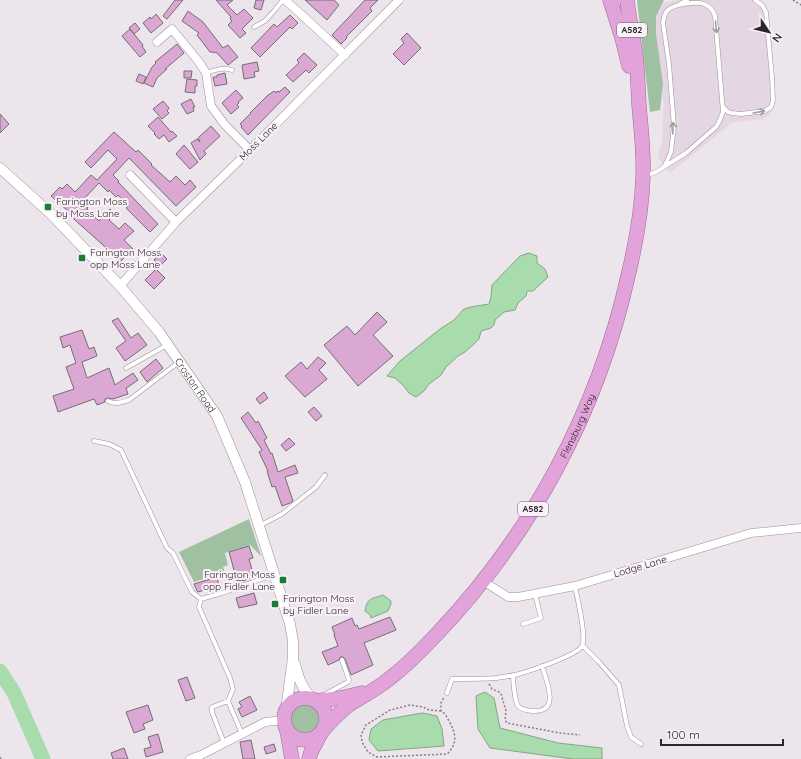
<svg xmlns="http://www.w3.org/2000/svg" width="801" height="759" viewBox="0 0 801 759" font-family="Quicksand,sans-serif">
<rect width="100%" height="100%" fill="#ece5eb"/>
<path fill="#e4d6e2" d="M677,0H757L765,10L775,103L773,110L769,115L763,119L733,122L670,173L659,159L658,152L662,143L664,104L652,22L656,12L664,3Z"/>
<path fill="#9fc0a1" d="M637,0H664L656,16V34L663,84L660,110L650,112Z
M249,519L261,556L250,545L225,553L228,565L223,567L225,572L194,582L179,552Z
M290 718a15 15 0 1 1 30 0a15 15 0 1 1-30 0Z"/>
<path fill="#a9dcad" stroke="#83a685" d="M529,253L537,256V263L545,269L548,277L533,291H527L526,296L518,303L515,310L504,312L495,320L494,325L491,328L481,331L479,339L474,344L465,352L458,356L446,367L441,375L429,384L424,391L416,397L409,393L403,385L395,378L387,376L400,361L440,329L454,320L464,309L471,307L489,304L491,297L492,285L520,256Z
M383,595L391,601V604L388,611L371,618L370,615L365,611C367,598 371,599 383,595Z
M485,692L494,698L500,728L558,743L602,748V759H573L490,748L478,729L476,696Z
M422,713L437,716L442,729L444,746L378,751L369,740L371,729L383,720Z"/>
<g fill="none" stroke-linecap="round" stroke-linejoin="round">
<path stroke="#a9dcad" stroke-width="15" d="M0,671L14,693L43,759"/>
</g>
<path fill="#dba8d4" stroke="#746d73" d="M175,0H183L167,19L163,16Z
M216,0H233L227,5L237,15L244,9L253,18L242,29L246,33L240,38L228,25L232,21L230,19L231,17Z
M256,0H264L261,10L254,8Z
M305,0H334L339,5L327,20Z
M365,0H378L370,8L372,11L346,37L347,38L341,44L332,35Z
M188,11L203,22L223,48L228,45L238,57L228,65L216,52L214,53L213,52H210L197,35L199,33L182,21Z
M156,14L163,23L151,33L143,23L150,17L151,19Z
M290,15L298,23L292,29L290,27L260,57L251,48L274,24L277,27Z
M135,23L140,29L134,34L129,28Z
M130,29L143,45L142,46L146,52L140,57L122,36Z
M407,33L421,48L404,65L393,54L404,43L401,39Z
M177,44L184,53L165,69H167L157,78L153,87L144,83L152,67L156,63L155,62Z
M304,53L317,65L309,73L306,70L293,82L286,75L299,63L297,60Z
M257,62L259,71L254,72L255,77L244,79L242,65Z
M184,71H192L191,78H184Z
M225,73L227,84L215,86L213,77H217V75Z
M139,74L146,77L143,84L136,81Z
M187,79L197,80V86H195V93L185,92Z
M285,87L290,92L248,135L241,127L242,126L240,124L251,113H250L267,96L274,91L276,93L277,91L279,92Z
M236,90L243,98L238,102L239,103L237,105L239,107L231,114L222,103Z
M191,99L195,107H193L194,111L187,114L181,104Z
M163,101L169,108L167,111L169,113L162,119L153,109Z
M0,114L9,124L0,133Z
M158,117L171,132L172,131L177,136L169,142L164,135L159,139L154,134L155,133L148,126Z
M211,126L220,136L204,151L206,154L200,160L191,143L197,139L200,142L198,138Z
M114,132L136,152L138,150L152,164L151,165L170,182L176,176L185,185L190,180L196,187L176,206L129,158L113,175L119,181L118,182L158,224L150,232L126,208L128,206L118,195L116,197L109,190L108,192L99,183L81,202L88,208L87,209L99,221L110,209L115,214L109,220L119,229L125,223L134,231L124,240L133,249L120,262L103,245L76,221L68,213L69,212L51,196L60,187L62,189L67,184L75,192L91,175L97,180L117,159L108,150L91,168L85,162Z
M184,145L198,162L190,169L176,154Z
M162,254L167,259L160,266L154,260L158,256L159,257Z
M156,269L165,278L154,289L145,280Z
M377,312L387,322L373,335L393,356L358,386L324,345L347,326L355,335Z
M118,318L131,338L138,333L147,345L125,361L116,348L126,341L112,321Z
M82,330L89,349L94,347L97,356L82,362L87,378L109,368L115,385L133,373L138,380L128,387L126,388L128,394L113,399L107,398L105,399V402L97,405L94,399L58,412L53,396L74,389L66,367L76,363L70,345L63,348L60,337Z
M318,357L326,363L319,370L327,379L305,397L285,376L301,362L307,369Z
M156,359L163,368L147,382L140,372Z
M264,392L268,398L260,404L256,399Z
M314,407L322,416L316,421L308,412Z
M248,412L256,423L258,421L267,438L264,440L271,454L272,453L278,472L295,465L298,473L285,477L293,501L290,503L282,506L275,486L272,487L267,471H268L259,452L262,450L241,418Z
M289,438L295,444L286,451L281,445Z
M249,546L253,558L249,559L254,577L243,581L242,580L237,581L229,552Z
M217,577L219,586L198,592L197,591L194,584Z
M254,593L257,604L239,608L236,598Z
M390,617L396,630L364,643L373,665L351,675L345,659L343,657H340L339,660L328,665L322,652L338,646L334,635H335L332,627L352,618L355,626L357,625L359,629Z
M187,677L195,698L186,701L178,680Z
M250,696L257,710L242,717L238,709L242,707L239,702Z
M148,705L153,720L143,724L145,729L134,733L126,712Z
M158,734L163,752L146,757L144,749L151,747L148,737Z
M251,740L255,759H243L240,742Z
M274,744L276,751L266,754L264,747Z
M124,748L128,759H113L111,753Z"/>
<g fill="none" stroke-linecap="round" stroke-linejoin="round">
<defs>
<path id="service" d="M680,4L687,0
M254,27L265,21L274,11L283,0
M206,73C215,70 223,67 232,70
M723,107L728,112L732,113L741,114L765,111L771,107L772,104L773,100L772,77L766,12L762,5L755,0
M645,176L656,172L686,153L716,127L719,122L723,112L715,16C713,10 710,6 704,4C697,1 672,4 667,11C664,14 664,18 663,23L669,64L673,114L674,126L671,152L665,165
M126,368L167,345
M108,401C115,405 122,402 129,400L179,362
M94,441L109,444L121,450L167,548L173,553L192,592L201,599
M259,526L282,514L316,487L325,475
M523,624L541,618L535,594
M583,646L599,662L619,685L627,726L631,737L641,744
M513,675C513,682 515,702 518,706C521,710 527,710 532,711C561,713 547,682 542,666
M447,693L452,679C467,679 482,679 497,678C503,677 510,676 515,675C527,672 578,655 582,646C587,637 577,597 575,586
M324,695L348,682L349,680L342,660
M242,734L228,701L233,689L230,678L199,607L201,599L222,593L273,575
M224,743L212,712V707L228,701"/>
<path id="minor" d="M285,0L302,15L345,55
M157,42L172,29L199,62L206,73L211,106L225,125L250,150
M130,175L176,222
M120,286L176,222L250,150L399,0
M483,581L508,597H518L575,586L751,533L801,528
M190,759L201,755L265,722L284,720"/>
<g id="tertiary">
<path id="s1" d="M0,168L51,214L120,286L159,332L217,416L245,482L290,624L293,641V658L286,710"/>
<path d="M295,664C299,679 301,687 312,699"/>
</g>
<g id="trunk">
<path d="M610,0L622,38L629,66"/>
<circle cx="305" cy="719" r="21"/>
<path d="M316,701L341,698L362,693"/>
<path id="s2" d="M323,730C331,721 340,712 350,704C363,696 377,689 389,679C406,666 421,651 435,636C531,536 598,411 628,276C636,243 642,210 643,176C644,152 641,129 639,105C638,89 638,74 636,58C634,39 629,20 627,0"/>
<path d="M287,731L292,759"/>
<path d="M309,759L311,752L321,733"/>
</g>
</defs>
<use href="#service" stroke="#999298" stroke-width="5"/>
<use href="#minor" stroke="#999298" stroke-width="9"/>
<use href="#tertiary" stroke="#999298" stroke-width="11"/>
<use href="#trunk" stroke="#9c6996" stroke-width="15"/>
<path stroke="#858185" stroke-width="1.5" stroke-dasharray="2 2" stroke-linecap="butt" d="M793,0L801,5
M489,684L492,689L499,692L501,694L506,711L505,720L507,723L560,733L580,735
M441,711L429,710L423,707L410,705L390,710L366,725L361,735L362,742L368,752L377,757L447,754C458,744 456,733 449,721C447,717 445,713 441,711V703L444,697
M0,757L1,759"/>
<use href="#service" stroke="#fff" stroke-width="4"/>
<use href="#minor" stroke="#fff" stroke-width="8"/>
<use href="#tertiary" stroke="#fff" stroke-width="10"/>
<use href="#trunk" stroke="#e2a3da" stroke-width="14"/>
</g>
<defs><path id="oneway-shaft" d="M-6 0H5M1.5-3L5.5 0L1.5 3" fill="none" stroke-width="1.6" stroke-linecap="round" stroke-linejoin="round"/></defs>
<g stroke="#9f9e9f">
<use href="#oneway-shaft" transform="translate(716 27) rotate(85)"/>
<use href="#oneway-shaft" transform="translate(759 112) rotate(-10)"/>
<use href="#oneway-shaft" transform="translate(673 128) rotate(-88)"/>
</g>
<g fill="#1a7e31" stroke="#faf2f8" stroke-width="1.5">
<rect x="44" y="203" width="8" height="8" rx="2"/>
<rect x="78" y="254" width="8" height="8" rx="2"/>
<rect x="279" y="576" width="8" height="8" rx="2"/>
<rect x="271" y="600" width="8" height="8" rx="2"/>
</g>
<g text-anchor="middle" stroke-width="4" stroke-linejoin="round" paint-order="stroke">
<g fill="#faf2f8" stroke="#686467" stroke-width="1">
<rect x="617" y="23" width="30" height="14" rx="3"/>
<rect x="518" y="502" width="30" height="14" rx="3"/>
</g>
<g font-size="9" font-weight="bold" fill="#292729">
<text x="632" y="33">A582</text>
<text x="533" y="512">A582</text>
</g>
<g font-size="10" fill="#292729" stroke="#faf2f8">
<text transform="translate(258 141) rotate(-45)" y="4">Moss Lane</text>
<text dy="4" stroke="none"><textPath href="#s1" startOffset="293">Croston Road</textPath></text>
<text dy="4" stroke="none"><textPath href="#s2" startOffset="402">Flensburg Way</textPath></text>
<text transform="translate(640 566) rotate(-16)" y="4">Lodge Lane</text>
</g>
<g font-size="10" fill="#292729" stroke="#faf2f8" text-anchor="start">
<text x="56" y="205">Farington Moss<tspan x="56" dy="12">by Moss Lane</tspan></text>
<text x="90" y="256">Farington Moss<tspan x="90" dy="12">opp Moss Lane</tspan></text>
<text x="275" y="578" text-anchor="end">Farington Moss<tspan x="275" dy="12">opp Fidler Lane</tspan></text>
<text x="283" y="602">Farington Moss<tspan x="283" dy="12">by Fidler Lane</tspan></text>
</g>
</g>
<g transform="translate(769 32) rotate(125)" stroke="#faf2f8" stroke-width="3" paint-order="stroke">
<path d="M0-3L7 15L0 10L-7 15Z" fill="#292729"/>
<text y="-6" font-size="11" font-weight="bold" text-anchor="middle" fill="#292729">N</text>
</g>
<path d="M661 739v6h122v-6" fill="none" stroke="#292729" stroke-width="2"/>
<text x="667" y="739" font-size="12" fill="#292729" stroke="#faf2f8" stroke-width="3" paint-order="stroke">100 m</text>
</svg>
